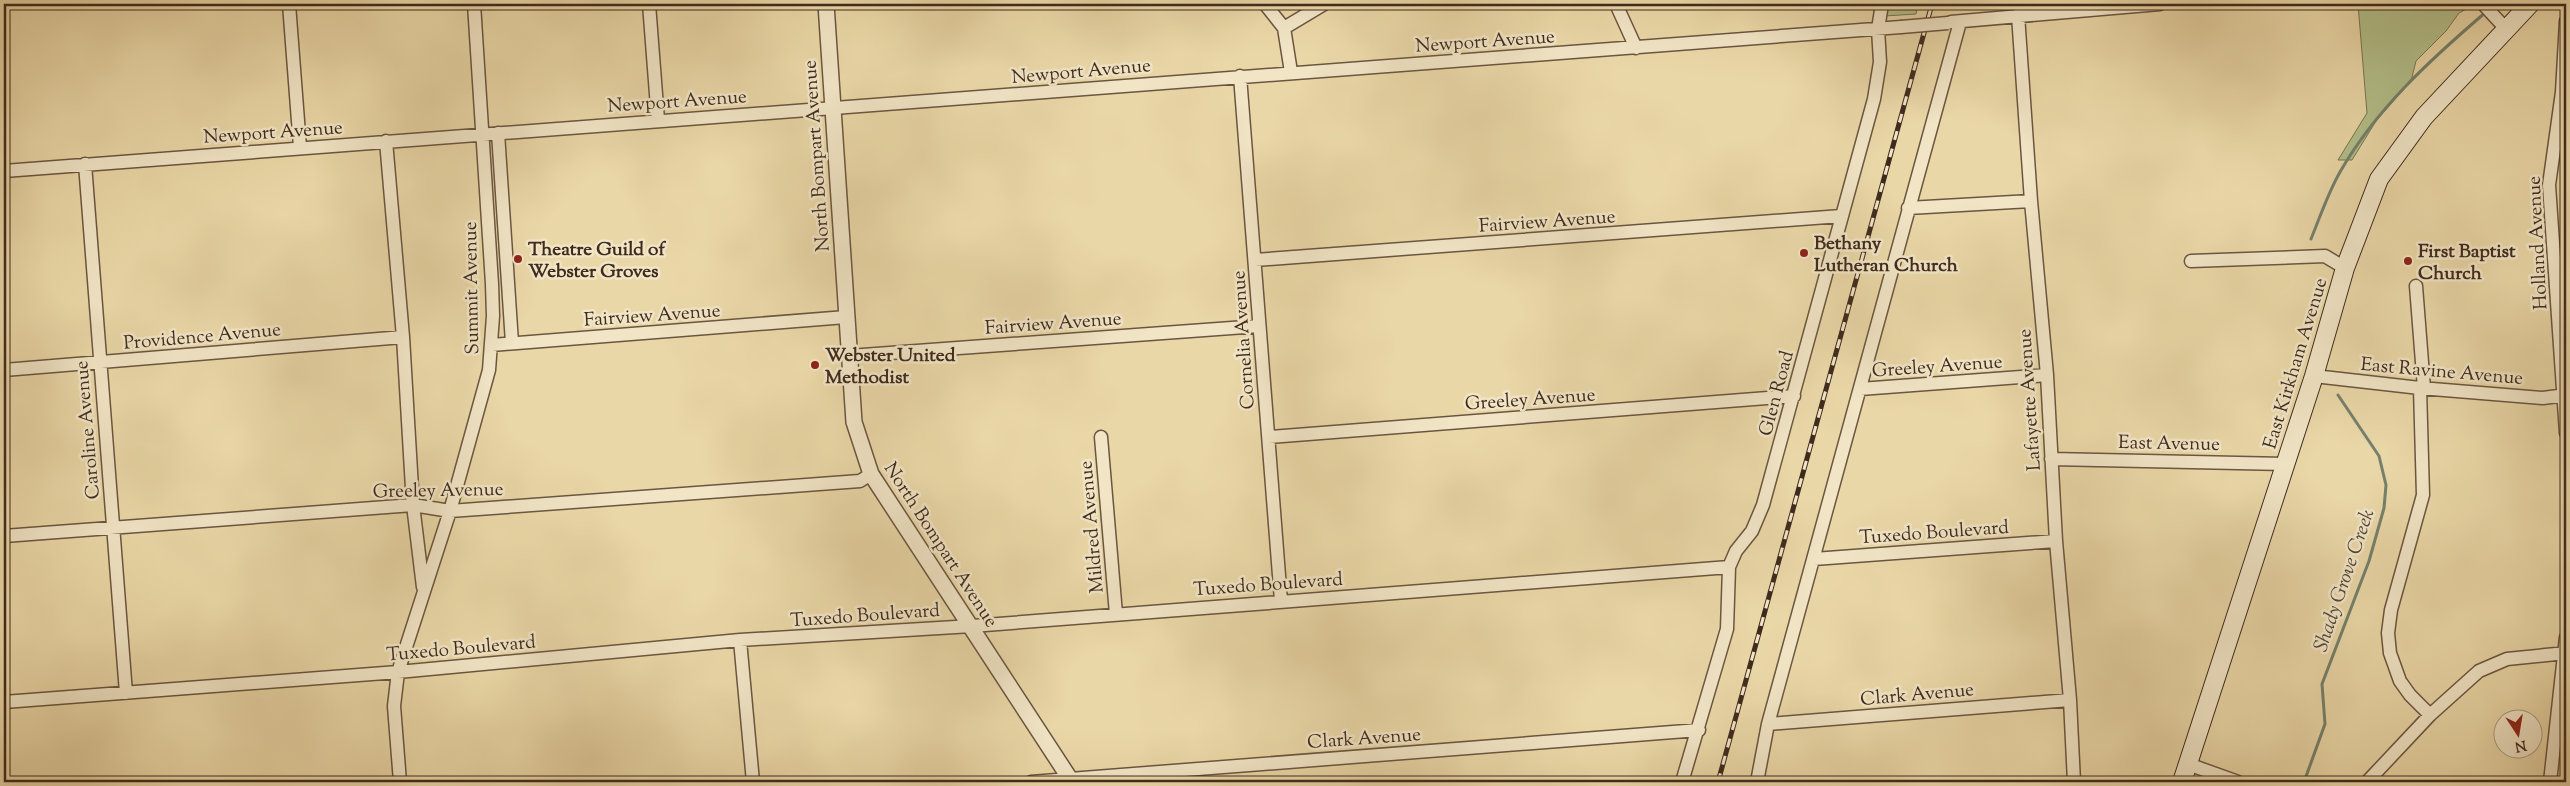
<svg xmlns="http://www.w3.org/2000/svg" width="2570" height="786" viewBox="0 0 2570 786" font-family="'Sorts Mill Goudy',serif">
<rect width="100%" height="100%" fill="#ead7a7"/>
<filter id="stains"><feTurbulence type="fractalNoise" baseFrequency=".004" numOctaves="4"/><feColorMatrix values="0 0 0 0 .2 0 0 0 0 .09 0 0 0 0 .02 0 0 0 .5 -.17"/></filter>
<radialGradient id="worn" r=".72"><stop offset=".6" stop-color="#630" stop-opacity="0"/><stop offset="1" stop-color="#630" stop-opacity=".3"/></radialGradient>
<path fill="#b3bf8a" stroke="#797554" d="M1886,4H1918L1916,14L1885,16Z
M2358,4H2468L2470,7L2459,13L2446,31L2416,61L2411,81L2376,121L2352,160H2338L2367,113Z"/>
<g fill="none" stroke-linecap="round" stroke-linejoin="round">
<path stroke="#75816d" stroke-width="3" d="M2311,239C2320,217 2328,193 2340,172C2376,109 2431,59 2486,12
M2304,782L2325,724L2322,684L2369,561L2384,508L2386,485L2379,456L2338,395"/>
<defs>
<path id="minor" d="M289,4L300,147
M649,4L658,120
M1265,4L1284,28
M1616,4L1636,48
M2483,4L2507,30
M2018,15L2031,201L2047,375L2056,541L2070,700L2074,782
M2566,21L2562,92L2549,185L2566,433
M1951,22L2160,4
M1291,72L1284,28L1324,4
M1240,76L1281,601
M498,133L512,343
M386,141L403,337L413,505L423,587
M85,164L126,693
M4,171L1901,27
M1908,208L2031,201
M1255,260L1841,216
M2191,261L2325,256L2345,268
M2416,286L2424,388
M492,345L846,317
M849,356L1259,326
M4,370L403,337
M2314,376L2420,388L2543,398L2566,395
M2420,388L2423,495L2391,610L2388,633L2390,653L2400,681L2410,695L2430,715
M1860,389L2047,375
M1101,437L1116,614
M1269,437L1794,396
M2051,459L2285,464
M4,536L413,505L450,511L860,481L871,474
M1814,559L2056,541
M740,640L753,782
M4,702L398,672L740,640L972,626L1729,567
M1768,724L2070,700
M2188,764L2238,782
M400,782L394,706L398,672L450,511L489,370L493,316L492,284L474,4
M1031,782L1699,730
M1682,782L1727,629L1729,567L1736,551L1752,531L1763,505L1874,99L1880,62L1878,29L1882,4
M1757,782L1768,724L1960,22
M2367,782L2430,715L2479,671L2507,659L2566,653
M2550,782L2566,637"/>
<path id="tertiary" d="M826,4L854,422L871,474L1072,782"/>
<path id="secondary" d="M2182,782L2314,376L2345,268L2379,179L2424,117L2530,4"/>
</defs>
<use href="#minor" stroke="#6a5640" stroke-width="15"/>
<use href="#tertiary" stroke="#6a5640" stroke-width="18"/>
<use href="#secondary" stroke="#3f2b1e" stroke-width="20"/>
<use href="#minor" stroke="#f1e5c6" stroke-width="12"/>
<use href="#tertiary" stroke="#f1e5c6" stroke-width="15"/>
<use href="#secondary" stroke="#f1e5c6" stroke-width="18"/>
<defs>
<path id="rail" d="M1718,782L1932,4"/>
</defs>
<use href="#rail" stroke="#3f2b1e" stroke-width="5"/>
<use href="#rail" stroke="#f1e5c6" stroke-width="3" stroke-dasharray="9" stroke-linecap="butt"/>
<defs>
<path id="minor-bridge" d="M1901,27L1948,23"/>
</defs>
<use href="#minor-bridge" stroke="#6a5640" stroke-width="15" stroke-linecap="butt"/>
<use href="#minor-bridge" stroke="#f1e5c6" stroke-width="12"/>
</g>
<g fill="#8f2418" stroke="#f1e5c6" stroke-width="2">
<circle cx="1804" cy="253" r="5"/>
<circle cx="518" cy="259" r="5"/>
<circle cx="2408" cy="261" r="5"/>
<circle cx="815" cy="365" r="5"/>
</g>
<g text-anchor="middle" stroke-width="5" stroke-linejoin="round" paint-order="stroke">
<g font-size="19" fill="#3f2b1e" stroke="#f1e5c6">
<text transform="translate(1485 40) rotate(-4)" y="7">Newport Avenue</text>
<text transform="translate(1081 70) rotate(-5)" y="7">Newport Avenue</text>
<text transform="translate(677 100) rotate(-4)" y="7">Newport Avenue</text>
<text transform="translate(273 131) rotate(-4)" y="7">Newport Avenue</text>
<text transform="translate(815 156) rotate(-94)" y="7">North Bompart Avenue</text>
<text transform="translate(1547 220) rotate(-4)" y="7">Fairview Avenue</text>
<text transform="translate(2536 243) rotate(-93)" y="7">Holland Avenue</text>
<text transform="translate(470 288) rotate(-91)" y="7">Summit Avenue</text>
<text transform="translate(652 314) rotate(-4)" y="7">Fairview Avenue</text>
<text transform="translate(1053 322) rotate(-4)" y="7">Fairview Avenue</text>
<text transform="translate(202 335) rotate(-5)" y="7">Providence Avenue</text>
<text transform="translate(1242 340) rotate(-94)" y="7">Cornelia Avenue</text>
<text transform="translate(2294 363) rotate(-73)" y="7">East Kirkham Avenue</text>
<text transform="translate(1937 365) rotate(-4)" y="7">Greeley Avenue</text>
<text transform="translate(2442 370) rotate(5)" y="7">East Ravine Avenue</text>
<text transform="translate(1775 393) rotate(-75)" y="7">Glen Road</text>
<text transform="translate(1530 398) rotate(-4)" y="7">Greeley Avenue</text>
<text transform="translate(2028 400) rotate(-94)" y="7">Lafayette Avenue</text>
<text transform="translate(86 430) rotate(-95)" y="7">Caroline Avenue</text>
<text transform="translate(2169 442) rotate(1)" y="7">East Avenue</text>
<text transform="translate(438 489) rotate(-1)" y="7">Greeley Avenue</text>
<text transform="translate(1090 527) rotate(-95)" y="7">Mildred Avenue</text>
<text transform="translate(1934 531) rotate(-4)" y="7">Tuxedo Boulevard</text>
<text transform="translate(942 544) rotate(57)" y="7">North Bompart Avenue</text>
<text transform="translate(1268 583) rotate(-4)" y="7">Tuxedo Boulevard</text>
<text transform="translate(865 614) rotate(-4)" y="7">Tuxedo Boulevard</text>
<text transform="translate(461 647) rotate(-5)" y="7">Tuxedo Boulevard</text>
<text transform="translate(1917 693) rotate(-5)" y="7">Clark Avenue</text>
<text transform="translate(1364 737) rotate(-4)" y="7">Clark Avenue</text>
</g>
<g font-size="19" font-weight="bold" fill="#3f2b1e" stroke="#f1e5c6" text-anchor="start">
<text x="1814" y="249">Bethany<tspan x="1814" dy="22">Lutheran Church</tspan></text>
<text x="528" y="255">Theatre Guild of<tspan x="528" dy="22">Webster Groves</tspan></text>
<text x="2418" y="257">First Baptist<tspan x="2418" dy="22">Church</tspan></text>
<text x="825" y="361">Webster United<tspan x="825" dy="22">Methodist</tspan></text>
</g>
<g font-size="20" font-style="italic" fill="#514838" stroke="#f1e5c6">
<text transform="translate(2343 580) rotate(-71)" y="7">Shady Grove Creek</text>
</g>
</g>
<rect width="2570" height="786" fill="none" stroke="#ead7a7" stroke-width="20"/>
<rect x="5" y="5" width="2560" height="776" fill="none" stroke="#3f2b1e" stroke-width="2.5"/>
<rect x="10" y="10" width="2550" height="766" fill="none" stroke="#3f2b1e"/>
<g transform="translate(2518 734) rotate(168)"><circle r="24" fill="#f1e5c6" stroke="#aa9b83"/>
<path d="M0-4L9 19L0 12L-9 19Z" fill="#8f2418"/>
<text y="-8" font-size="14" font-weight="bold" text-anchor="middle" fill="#3f2b1e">N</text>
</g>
<rect width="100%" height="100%" filter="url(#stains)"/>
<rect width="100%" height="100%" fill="url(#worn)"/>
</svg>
